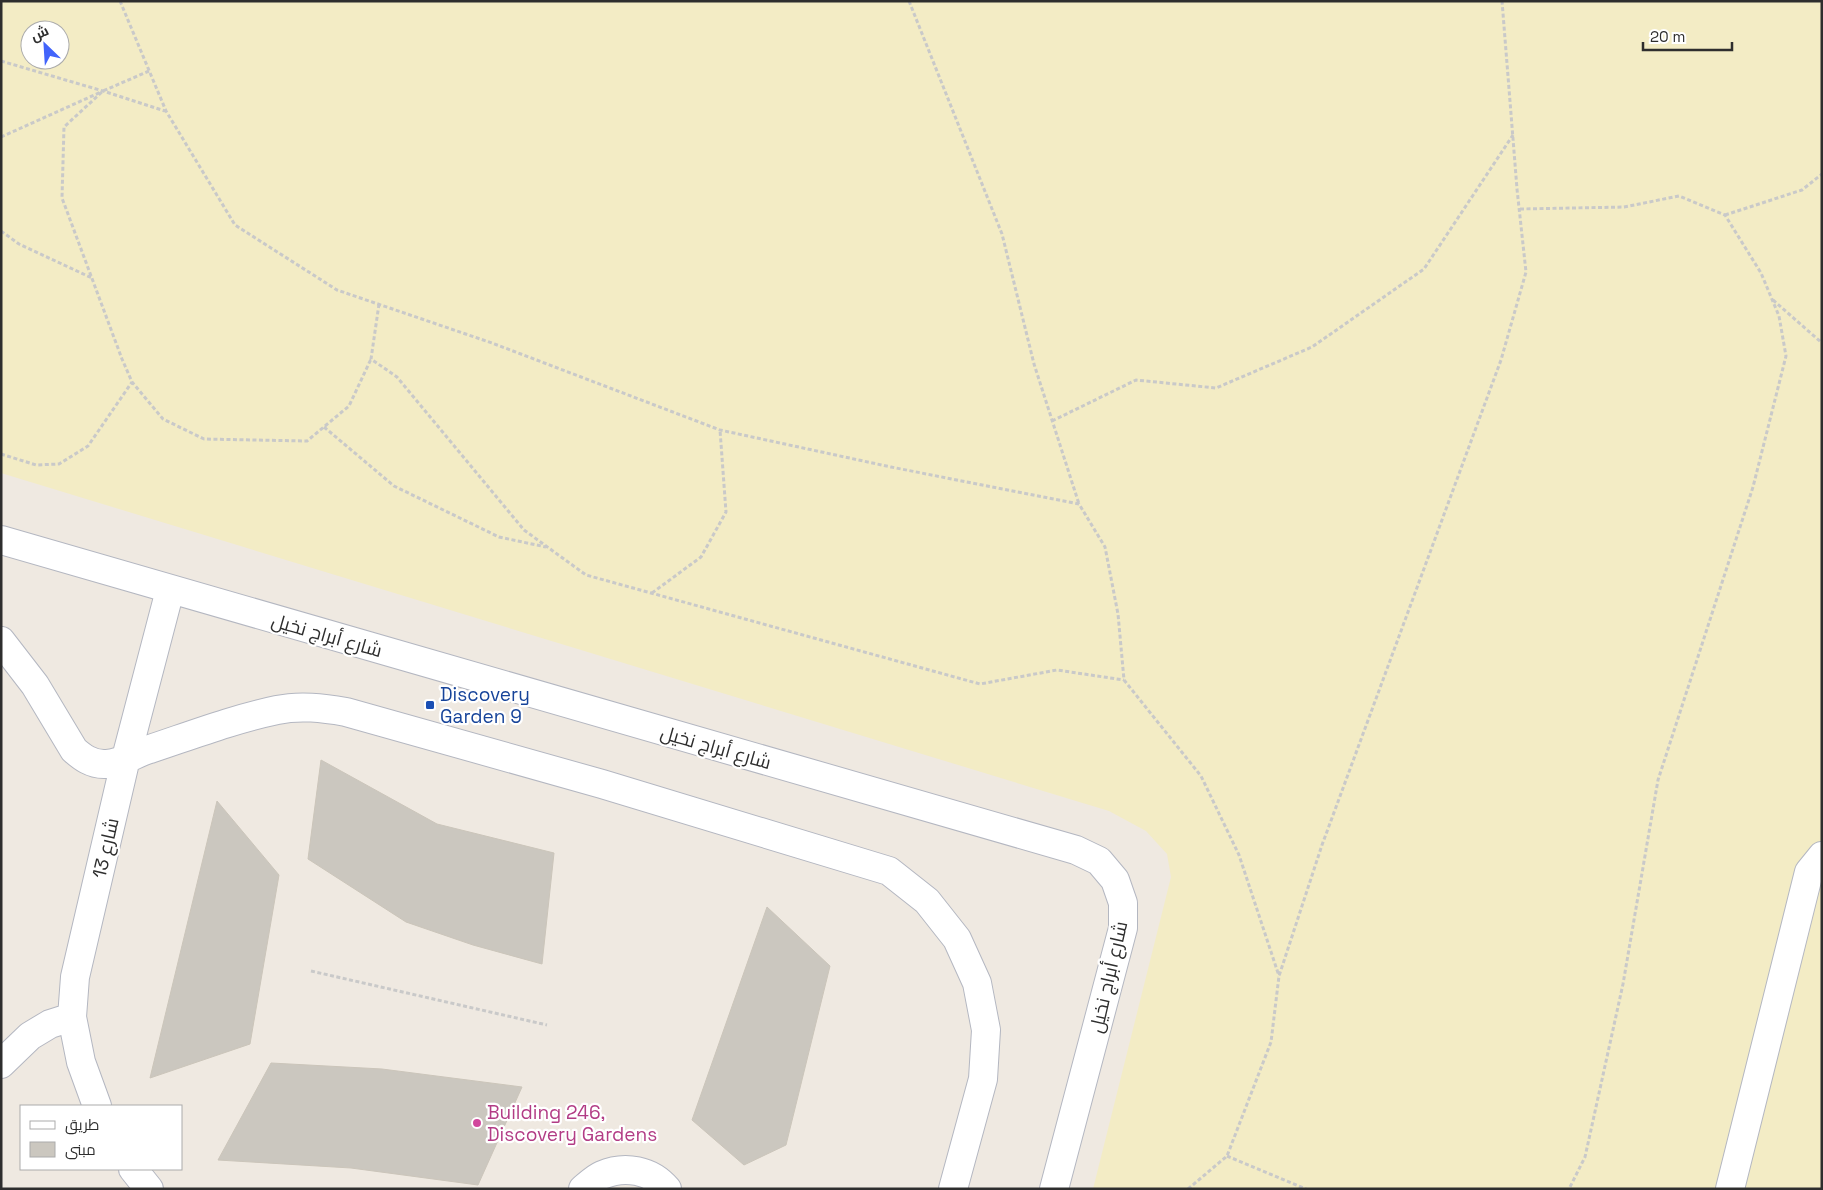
<svg xmlns="http://www.w3.org/2000/svg" width="1823" height="1190" viewBox="0 0 1823 1190" font-family="'Space Grotesk',Cairo,sans-serif">
<rect width="100%" height="100%" fill="#efe9e1"/>
<path fill="#f3ecc5" fill-rule="evenodd" d="M1,1H1822V1189H1093L1171,877L1167,854L1146,831L1109,811L1,473ZM30,30H60V60H30Z"/>
<path fill="#cbc7bf" stroke="#cbc5ba" d="M321,760L437,824L554,853L542,964L473,945L406,922L308,859Z
M217,801L279,875L250,1044L150,1078Z
M767,907L830,966L786,1145L744,1165L692,1120Z
M271,1063L382,1069L522,1087L478,1185L351,1168L218,1160Z"/>
<g fill="none" stroke-linecap="round" stroke-linejoin="round">
<defs>
<path id="minor" d="M1,540L1076,850L1099,861L1115,880L1123,903V928L1054,1189
M1,641L35,685L74,750C82,757 91,764 104,764C120,765 135,753 150,749C192,735 234,719 277,710C300,705 323,708 346,712L602,784L889,871L927,901L957,939L977,983L986,1030L983,1079L953,1189
M1,1064L30,1036L50,1024L72,1017
M97,1106L81,1062L72,1017L75,977L126,758L170,590
M133,1169L149,1189
M583,1189C589,1184 595,1178 602,1175C625,1165 651,1170 667,1189
M1730,1189L1809,872L1822,856"/>
</defs>
<use href="#minor" stroke="#b4b7c1" stroke-width="30"/>
<path stroke="#c9c9c9" stroke-width="3" stroke-dasharray="4 2.5" stroke-linecap="butt" d="M120,1L166,111L235,225L337,290L492,343L720,430L891,467L1079,504L1105,547L1118,614L1124,680L1201,776L1239,855L1279,976
M909,1L1002,234L1034,364L1079,504
M1,61L103,91L165,111
M149,71L103,91L64,127L62,198L122,359L132,382L163,419L204,439L307,441L349,406L371,359
M1,137L101,92
M1520,209L1624,207L1679,196L1725,215L1761,273L1779,316L1786,356L1753,487L1658,780L1623,984L1585,1157L1569,1189
M1725,215L1802,190L1822,174
M1,231L19,244L92,278
M1773,300L1822,343
M379,304L371,359L397,377L524,530L586,575L980,684L1057,670L1124,680
M1052,421L1136,380L1216,388L1312,347L1424,269L1513,135
M324,427L394,486L499,537L546,547
M1,454L36,465L59,464L88,446L132,382
M652,593L701,557L726,512L720,430
M311,971L547,1025
M1227,1156L1306,1189
M1188,1189L1227,1156L1271,1042L1279,976L1322,845L1501,360L1526,272L1517,189L1502,1"/>
<use href="#minor" stroke="#fff" stroke-width="28"/>
</g>
<rect fill="#1a4fb4" stroke="#fff" stroke-width="2" x="425" y="700" width="10" height="10" rx="2.5"/>
<circle fill="#d1479c" stroke="#fff" stroke-width="2" cx="477" cy="1123" r="5"/>
<g text-anchor="middle" stroke-width="4.5" stroke-linejoin="round" paint-order="stroke">
<g font-size="19" fill="#2e2e2e" stroke="#fff">
<text transform="translate(327 635) rotate(16)" y="7">شارع أبراج نخيل</text>
<text transform="translate(716 747) rotate(16)" y="7">شارع أبراج نخيل</text>
<text transform="translate(105 848) rotate(-77)" y="7">شارع 13</text>
<text transform="translate(1108 977) rotate(-77)" y="7">شارع أبراج نخيل</text>
</g>
<g font-size="19" fill="#164399" stroke="#fff" text-anchor="start">
<text x="440" y="701">Discovery<tspan x="440" dy="22">Garden 9</tspan></text>
</g>
<g font-size="19" fill="#b23c85" stroke="#fff" text-anchor="start">
<text x="487" y="1119">Building 246,<tspan x="487" dy="22">Discovery Gardens</tspan></text>
</g>
</g>
<rect width="1823" height="1190" fill="none" stroke="#2e2e2e" stroke-width="5"/>
<rect x="20" y="1105" width="162" height="65" fill="#ffffff" stroke="#ababab"/>
<rect x="30" y="1121" width="25" height="8" fill="#ffffff" stroke="#ababab"/>
<text x="65" y="1130" font-size="15" fill="#2e2e2e">طريق</text>
<rect x="30" y="1142" width="25" height="15" fill="#cbc7bf" stroke="#ababab"/>
<text x="65" y="1155" font-size="15" fill="#2e2e2e">مبنى</text>
<g transform="translate(45 45) rotate(335)"><circle r="24" fill="#ffffff" stroke="#ababab"/>
<path d="M0-4L9 19L0 12L-9 19Z" fill="#4264fb"/>
<text y="-8" font-size="14" font-weight="bold" text-anchor="middle" fill="#2e2e2e">ش</text>
</g>
<path d="M1643 42v8h89v-8" fill="none" stroke="#2e2e2e" stroke-width="2.5"/>
<text x="1650" y="42" font-size="15" fill="#2e2e2e" stroke="#ffffff" stroke-width="4" paint-order="stroke">20 m</text>
</svg>
